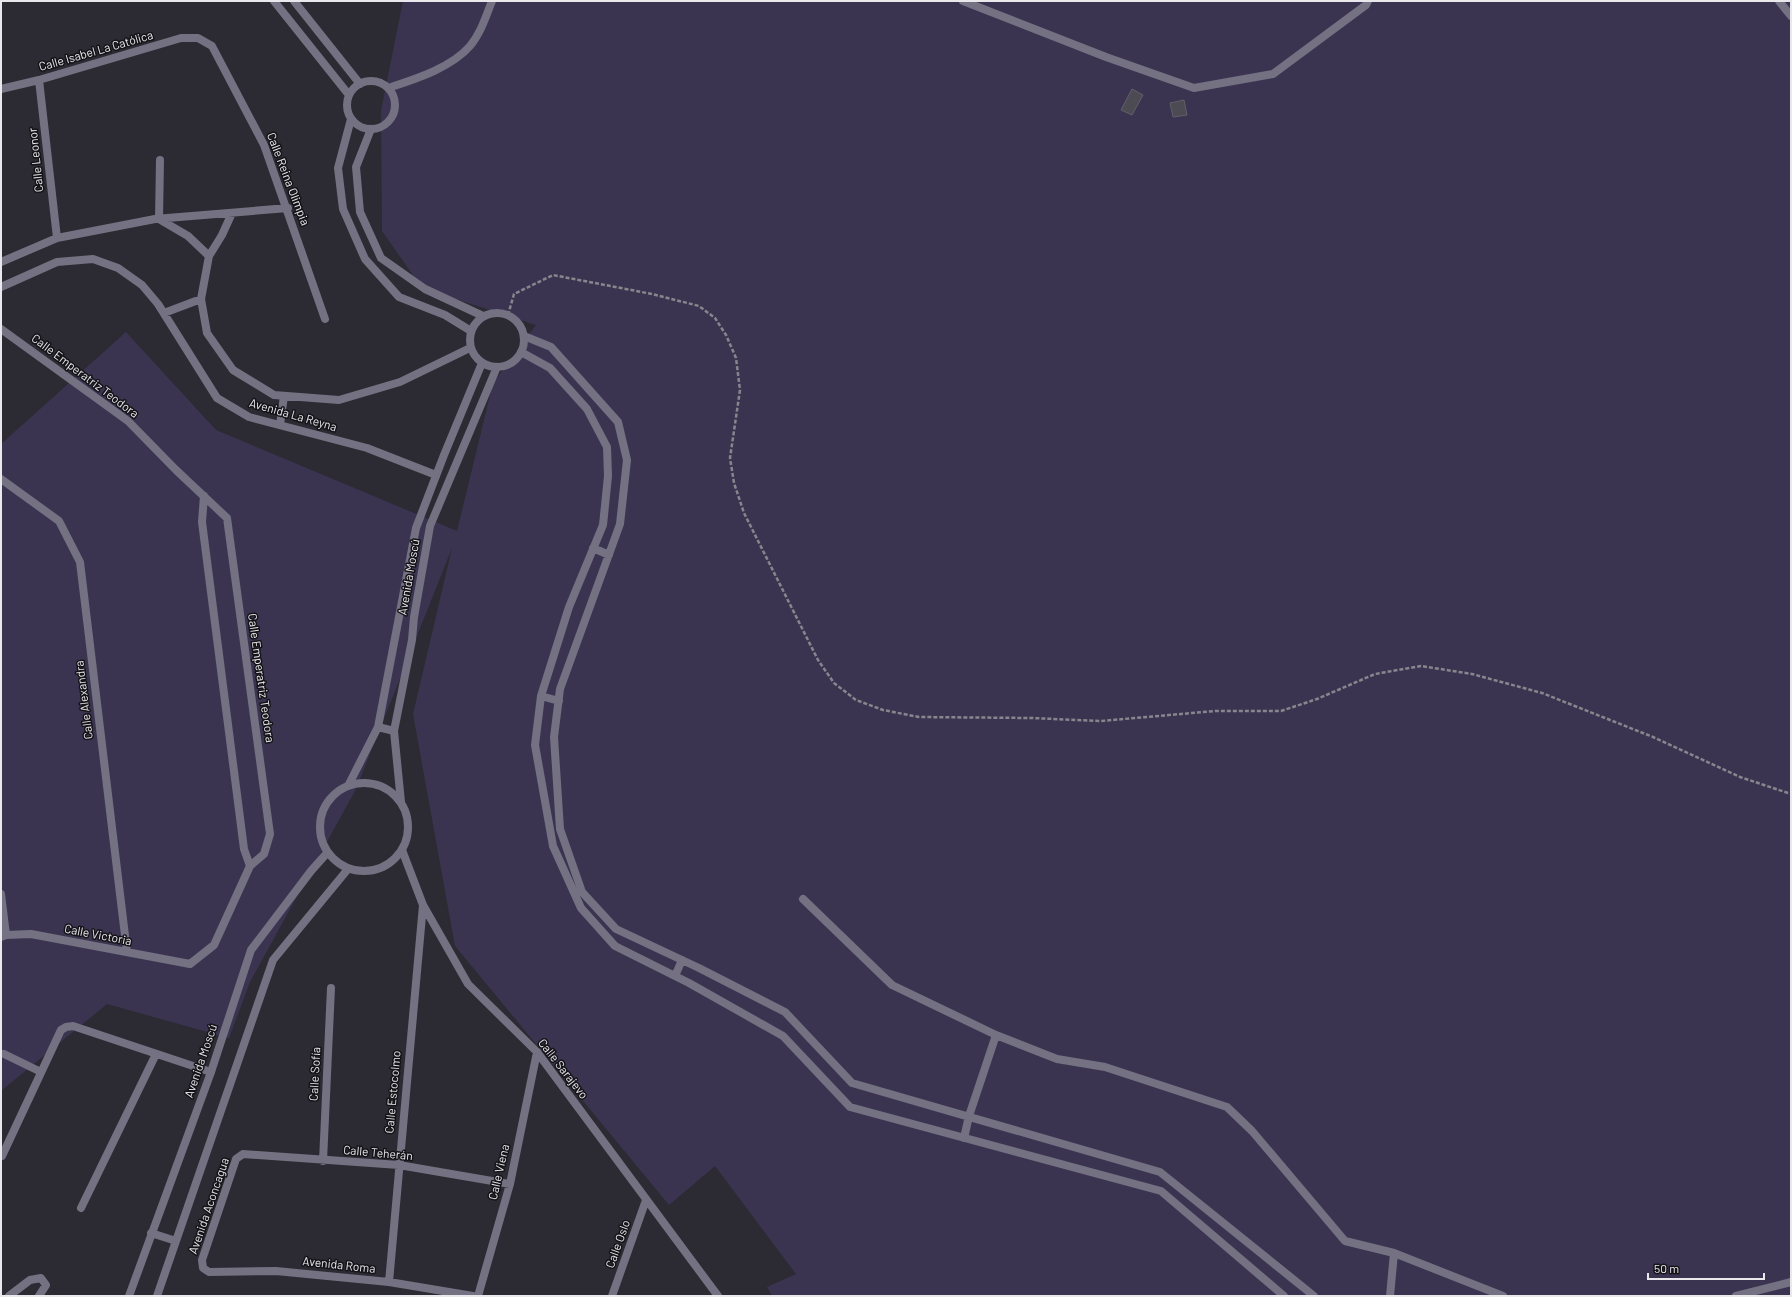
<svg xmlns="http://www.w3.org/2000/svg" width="1792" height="1297" viewBox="0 0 1792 1297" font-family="Barlow,sans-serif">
<rect width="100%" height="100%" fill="#2c2a32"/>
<path fill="#3b3451" d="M403,1H1791V1296H772L767,1287L796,1274L715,1166L669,1205L455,946L413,714L452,548L356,789L250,982L229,1038L107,1004L1,1091V444L126,332L216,430L457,531L493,383L536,325L422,288L382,231L381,111Z"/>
<path fill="#4c4a53" stroke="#615f69" d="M1132,89L1143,95L1132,115L1121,110Z
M1184,100L1187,115L1173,117L1170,103Z"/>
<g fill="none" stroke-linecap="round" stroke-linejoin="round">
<path stroke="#87868d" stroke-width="2.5" stroke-dasharray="4 2" stroke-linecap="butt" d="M508,315L514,294L553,275L652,294L699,306L715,318L726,335L736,358L740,390L730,458L734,483L744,513L818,660L834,683L856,700L883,710L919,717L1031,718L1101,721L1215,711H1281L1317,699L1375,674L1421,666L1472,674L1542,693L1653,737L1740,777L1791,794"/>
<path stroke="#747182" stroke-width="8" d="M963,1L1106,57L1194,88L1273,74L1366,5L1368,1
M1779,1L1791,16
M39,80L57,238
M388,88C415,79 451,68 470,46C481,33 486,16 492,1
M1,89L39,80L181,38H198L212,46L264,145L325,319
M160,160L159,219L188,236L209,256
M232,213L222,235L209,256L201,299L207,333L233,370L274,395L339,400L400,382L470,348
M1,262L57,238L155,219L288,208
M1,287L57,262L93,259L118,268L142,285L158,304L217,398L249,417L367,448L436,475
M164,313L201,299
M1,329L128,421L176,470L227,518L270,834L264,854L250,866L214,945L190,964L31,934L6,935L1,937
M524,336L551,347L618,422L627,460L620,524L560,689L554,737L560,829L582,892L616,929L699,968L785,1012L852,1083L1160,1172L1314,1296
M521,352L550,368L587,409L607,447L608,476L603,525L569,607L541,696L535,745L553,846L581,908L615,946L689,983L783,1036L850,1107L1161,1191L1284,1296
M280,425L284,396
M1,479L59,521L80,562L127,952
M204,496L202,522L244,849L250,866
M593,548L609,555
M541,696L559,701
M402,850L423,905L468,984L537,1052L718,1296
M1,894L6,935
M803,899L892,985L996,1035L1057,1059L1105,1067L1227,1107L1252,1131L1345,1241L1394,1253L1503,1296
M675,976L682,960
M4,1054L41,1072
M964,1138L969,1116L996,1035
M2,1156L61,1030L66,1027L73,1026L211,1072
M323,1161L331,988
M81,1208L156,1054
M389,1282L423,905
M9,1296L30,1280L41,1278L46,1285L39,1296
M473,1296L389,1282L276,1271L209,1272L203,1268L202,1260L236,1159L243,1154L399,1165L510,1184
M478,1296L510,1184L537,1052
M612,1296L646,1200
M1390,1296L1394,1253
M1736,1296L1791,1282"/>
<path stroke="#747182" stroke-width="8" d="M274,1L349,95
M294,1L360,84
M347 105a24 24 0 1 1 48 0a24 24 0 1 1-48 0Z
M351,119L338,168L343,209L365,259L399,297L445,315L471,331
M371,129L356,167L360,212L381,258L425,289L483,316
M470 340a27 27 0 1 1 54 0a27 27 0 1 1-54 0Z
M378,727L394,731
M320 827a44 44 0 1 1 88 0a44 44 0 1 1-88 0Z
M348,786L378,727L416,528L444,455L482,363
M401,802L394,731L412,640L414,617L430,526L497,367
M151,1233L176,1241
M129,1296L211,1072L251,950L311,871L327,853
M157,1296L273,960L348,869"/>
</g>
<g text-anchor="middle" stroke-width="3" stroke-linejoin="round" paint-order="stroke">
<g font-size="12" fill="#e9e8ed" stroke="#141317">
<text transform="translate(96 51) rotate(-16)" y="4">Calle Isabel La Católica</text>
<text transform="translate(36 160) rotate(-96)" y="4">Calle Leonor</text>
<text transform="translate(288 179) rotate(69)" y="4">Calle Reina Olimpia</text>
<text transform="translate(85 376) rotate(37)" y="4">Calle Emperatriz Teodora</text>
<text transform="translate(293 415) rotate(16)" y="4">Avenida La Reyna</text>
<text transform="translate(409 577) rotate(-80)" y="4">Avenida Moscú</text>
<text transform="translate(261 678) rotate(82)" y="4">Calle Emperatriz Teodora</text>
<text transform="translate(84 700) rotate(-97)" y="4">Calle Alexandra</text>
<text transform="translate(98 935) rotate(11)" y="4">Calle Victoria</text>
<text transform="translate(201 1061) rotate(-71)" y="4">Avenida Moscú</text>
<text transform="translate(563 1069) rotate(52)" y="4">Calle Sarajevo</text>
<text transform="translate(315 1074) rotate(-87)" y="4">Calle Sofía</text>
<text transform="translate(393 1092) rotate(-85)" y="4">Calle Estocolmo</text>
<text transform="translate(378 1153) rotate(5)" y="4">Calle Teherán</text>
<text transform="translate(499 1172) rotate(-77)" y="4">Calle Viena</text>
<text transform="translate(209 1206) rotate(-71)" y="4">Avenida Aconcagua</text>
<text transform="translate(618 1244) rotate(-70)" y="4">Calle Oslo</text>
<text transform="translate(339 1265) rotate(6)" y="4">Avenida Roma</text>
</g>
</g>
<rect width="1792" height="1297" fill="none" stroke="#e9e8ed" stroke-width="4"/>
<path d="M1648 1273v6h116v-6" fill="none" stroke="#e9e8ed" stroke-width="2"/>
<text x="1654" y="1273" font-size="12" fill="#e9e8ed" stroke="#141317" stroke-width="3" paint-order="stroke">50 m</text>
</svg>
